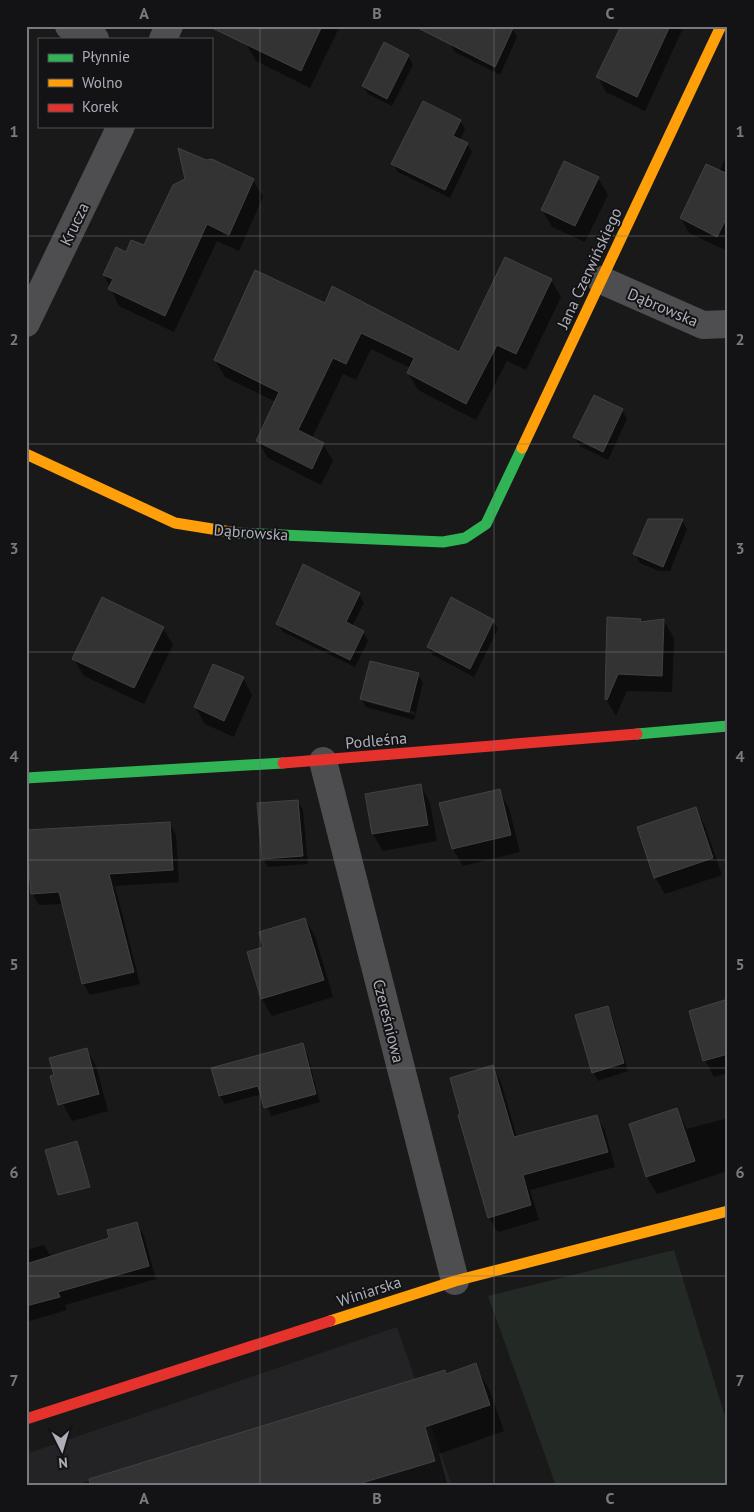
<svg xmlns="http://www.w3.org/2000/svg" width="754" height="1512" viewBox="0 0 754 1512" font-family="'PT Sans',sans-serif">
<rect width="100%" height="100%" fill="#191919"/>
<path fill="#232325" d="M397,1327L452,1486H26V1454Z"/>
<path fill="#232924" d="M674,1250L728,1426V1486H556L488,1296Z"/>
<path fill="#0007" fill-rule="evenodd" d="M255,26H340L310,88L256,61L246,44Z
M622,26H684L645,111L606,92L598,77Z
M512,28L517,37L500,75L455,52L450,44Z
M408,56L413,65L392,106L368,94L363,86Z
M460,121L465,129L460,140L467,144L472,152L450,198L398,172L393,164Z
M728,153V246L725,250L689,233L681,218L719,172Z
M598,178L608,195L585,242L552,227L542,210Z
M253,180L263,197L239,251L217,241L174,332L119,306L104,275L126,253L145,247Z
M551,280L561,297L526,370L507,361L476,420L418,390L408,373L411,368L371,349L356,380L343,374L312,438L323,444L333,461L321,485L268,458L258,441L276,402L225,377L215,360L325,305L460,353Z
M594,397L622,410L627,419L608,460L580,446L575,437Z
M682,520L687,529L670,571H659L640,563L635,554Z
M359,594L364,603L352,627L363,632L368,641L355,667L283,632L278,623Z
M640,620L642,623L664,621L674,638L672,692L627,691L616,716L606,699Z
M493,621L498,629L474,677L433,655L428,647Z
M163,628L173,645L144,704L84,676L74,659Z
M418,675L423,683L414,720L366,707L361,698ZM366,699L415,712V715L366,702Z
M243,678L252,695L234,737L205,724L195,707Z
M421,786L430,803L437,841L383,851L373,834L367,795Z
M499,791L509,808L520,852L463,866L453,849Z
M298,801L303,810L308,864L268,867L263,859Z
M696,809L705,826L722,875L665,894L655,877Z
M170,823L176,835L179,882L115,886L140,984L90,995L83,983L63,904L39,905L33,894Z
M305,919L315,936L333,997L272,1016L262,999L249,953L265,948Z
M728,1001V1073L714,1077L705,1060Z
M607,1007L612,1016L628,1071L598,1081L593,1072Z
M302,1045L307,1053L320,1102L271,1116L262,1094L225,1104L220,1096L213,1069Z
M86,1049L96,1066L108,1111L72,1121L63,1104Z
M492,1067L501,1082L517,1138L597,1117L605,1131L615,1167L530,1190L539,1220L498,1232L489,1218L462,1115Z
M677,1110L687,1129L728,1118V1171L657,1194L647,1177Z
M136,1223L144,1236L156,1279L65,1305L67,1310L26,1322V1250L44,1245L51,1257L111,1239Z
M475,1365L490,1391L504,1431L439,1454L448,1486H73L444,1371L446,1375Z"/>
<path fill="#333334" stroke="#424245" d="M208,26H322L301,71Z
M414,26H514L495,67Z
M621,26H670L637,97L596,77Z
M384,42L409,55L387,99L362,86Z
M423,101L461,120L453,136L468,143L445,190L391,164Z
M178,148L206,160L212,159L254,179L229,235L207,224L165,316L108,289L113,279L103,275L116,247L126,252L131,240L144,245L173,185L185,179Z
M564,161L599,177L575,226L541,210Z
M706,164L728,174V215L717,237L680,218Z
M505,257L552,279L516,354L497,345L466,404L407,373L414,358L361,333L346,364L333,358L298,430L324,443L312,469L256,441L279,392L214,360L255,270L325,303L332,286L459,352Z
M594,395L623,409L603,452L573,437Z
M648,519H683L663,567L633,554Z
M303,564L360,593L346,622L364,631L350,660L276,624Z
M102,597L164,627L134,688L72,659Z
M451,597L494,620L470,669L427,647Z
M607,617L641,619L640,622L664,619L662,676L618,674L607,700L605,699Z
M370,661L419,673L409,712L360,699Z
M213,664L244,677L224,721L194,707Z
M421,784L428,825L372,834L365,794Z
M500,789L511,835L452,849L439,803Z
M298,800L303,856L262,859L257,803Z
M696,807L713,858L654,878L637,827Z
M170,822L173,870L109,874L134,972L82,984L59,892L31,894L26,830Z
M305,918L324,980L261,999L247,952L263,947L259,932Z
M728,999V1054L703,1061L689,1011Z
M608,1006L624,1063L592,1073L575,1015Z
M303,1043L316,1094L264,1108L258,1086L219,1096L211,1068Z
M87,1048L99,1094L58,1105L50,1076L54,1075L49,1058Z
M493,1065L514,1137L597,1115L608,1152L523,1175L531,1205L488,1218L458,1115L460,1114L450,1078Z
M677,1108L695,1161L646,1177L629,1124Z
M77,1141L90,1187L58,1195L45,1150Z
M137,1222L149,1266L58,1292L60,1297L26,1306V1264L109,1238L107,1230Z
M476,1363L490,1405L425,1427L435,1461L352,1486H90L89,1479L445,1370L446,1374Z"/>
<g fill="none" stroke-linecap="round" stroke-linejoin="round">
<path stroke="#4e4e51" stroke-width="28" d="M69,26L95,39
M163,39L169,26
M601,280L703,325L728,324
M26,323L121,126
M323,761L455,1281"/>
<path stroke="#30b455" stroke-width="11" d="M237,533L443,542L465,538L486,524L522,448
M637,734L728,726
M26,778L283,763"/>
<path stroke="#ff9f0a" stroke-width="11" d="M522,448L721,26
M26,454L175,523L237,533
M330,1321L455,1281L728,1211"/>
<path stroke="#e5322d" stroke-width="11" d="M283,763L637,734
M26,1419L330,1321"/>
</g>
<path fill="none" stroke="#797a80" stroke-width="1" stroke-opacity="0.55" d="M260,26V1486M494,26V1486M26,236H728M26,444H728M26,652H728M26,860H728M26,1068H728M26,1276H728"/>
<g text-anchor="middle" stroke-width="4" stroke-linejoin="round" paint-order="stroke">
<g font-size="16" fill="#acaeb8" stroke="#131315">
<text transform="translate(74 224) rotate(-64)" y="6">Krucza</text>
<text transform="translate(589 268) rotate(-65)" y="6">Jana Czerwińskiego</text>
<text transform="translate(663 307) rotate(23)" y="6">Dąbrowska</text>
<text transform="translate(251 532) rotate(4)" y="6">Dąbrowska</text>
<text transform="translate(376 740) rotate(-5)" y="6">Podleśna</text>
<text transform="translate(389 1021) rotate(76)" y="6">Czereśniowa</text>
<text transform="translate(369 1291) rotate(-18)" y="6">Winiarska</text>
</g>
</g>
<rect width="754" height="1512" fill="none" stroke="#131315" stroke-width="55"/>
<rect x="38" y="38" width="175" height="90" fill="#131315" stroke="#505156"/>
<rect x="48" y="54" width="25" height="8" fill="#30b455" stroke="#505156"/>
<text x="82" y="62" font-size="15" fill="#acaeb8">Płynnie</text>
<rect x="48" y="79" width="25" height="8" fill="#ff9f0a" stroke="#505156"/>
<text x="82" y="88" font-size="15" fill="#acaeb8">Wolno</text>
<rect x="48" y="104" width="25" height="8" fill="#e5322d" stroke="#505156"/>
<text x="82" y="112" font-size="15" fill="#acaeb8">Korek</text>
<g transform="translate(62 1450) rotate(175)" stroke="#131315" stroke-width="4" paint-order="stroke">
<path d="M0-4L9 19L0 12L-9 19Z" fill="#acaeb8"/>
<text y="-8" font-size="14" font-weight="bold" text-anchor="middle" fill="#acaeb8">N</text>
</g>
<rect x="28" y="28" width="698" height="1456" fill="none" stroke="#797a80" stroke-width="2"/>
<g font-size="16" text-anchor="middle" font-weight="bold" fill="#797a80">
<text x="144" y="19">A</text>
<text x="377" y="19">B</text>
<text x="610" y="19">C</text>
<text x="14" y="137">1</text>
<text x="740" y="137">1</text>
<text x="14" y="345">2</text>
<text x="740" y="345">2</text>
<text x="14" y="554">3</text>
<text x="740" y="554">3</text>
<text x="14" y="762">4</text>
<text x="740" y="762">4</text>
<text x="14" y="970">5</text>
<text x="740" y="970">5</text>
<text x="14" y="1178">6</text>
<text x="740" y="1178">6</text>
<text x="14" y="1386">7</text>
<text x="740" y="1386">7</text>
<text x="144" y="1504">A</text>
<text x="377" y="1504">B</text>
<text x="610" y="1504">C</text>
</g>
</svg>
